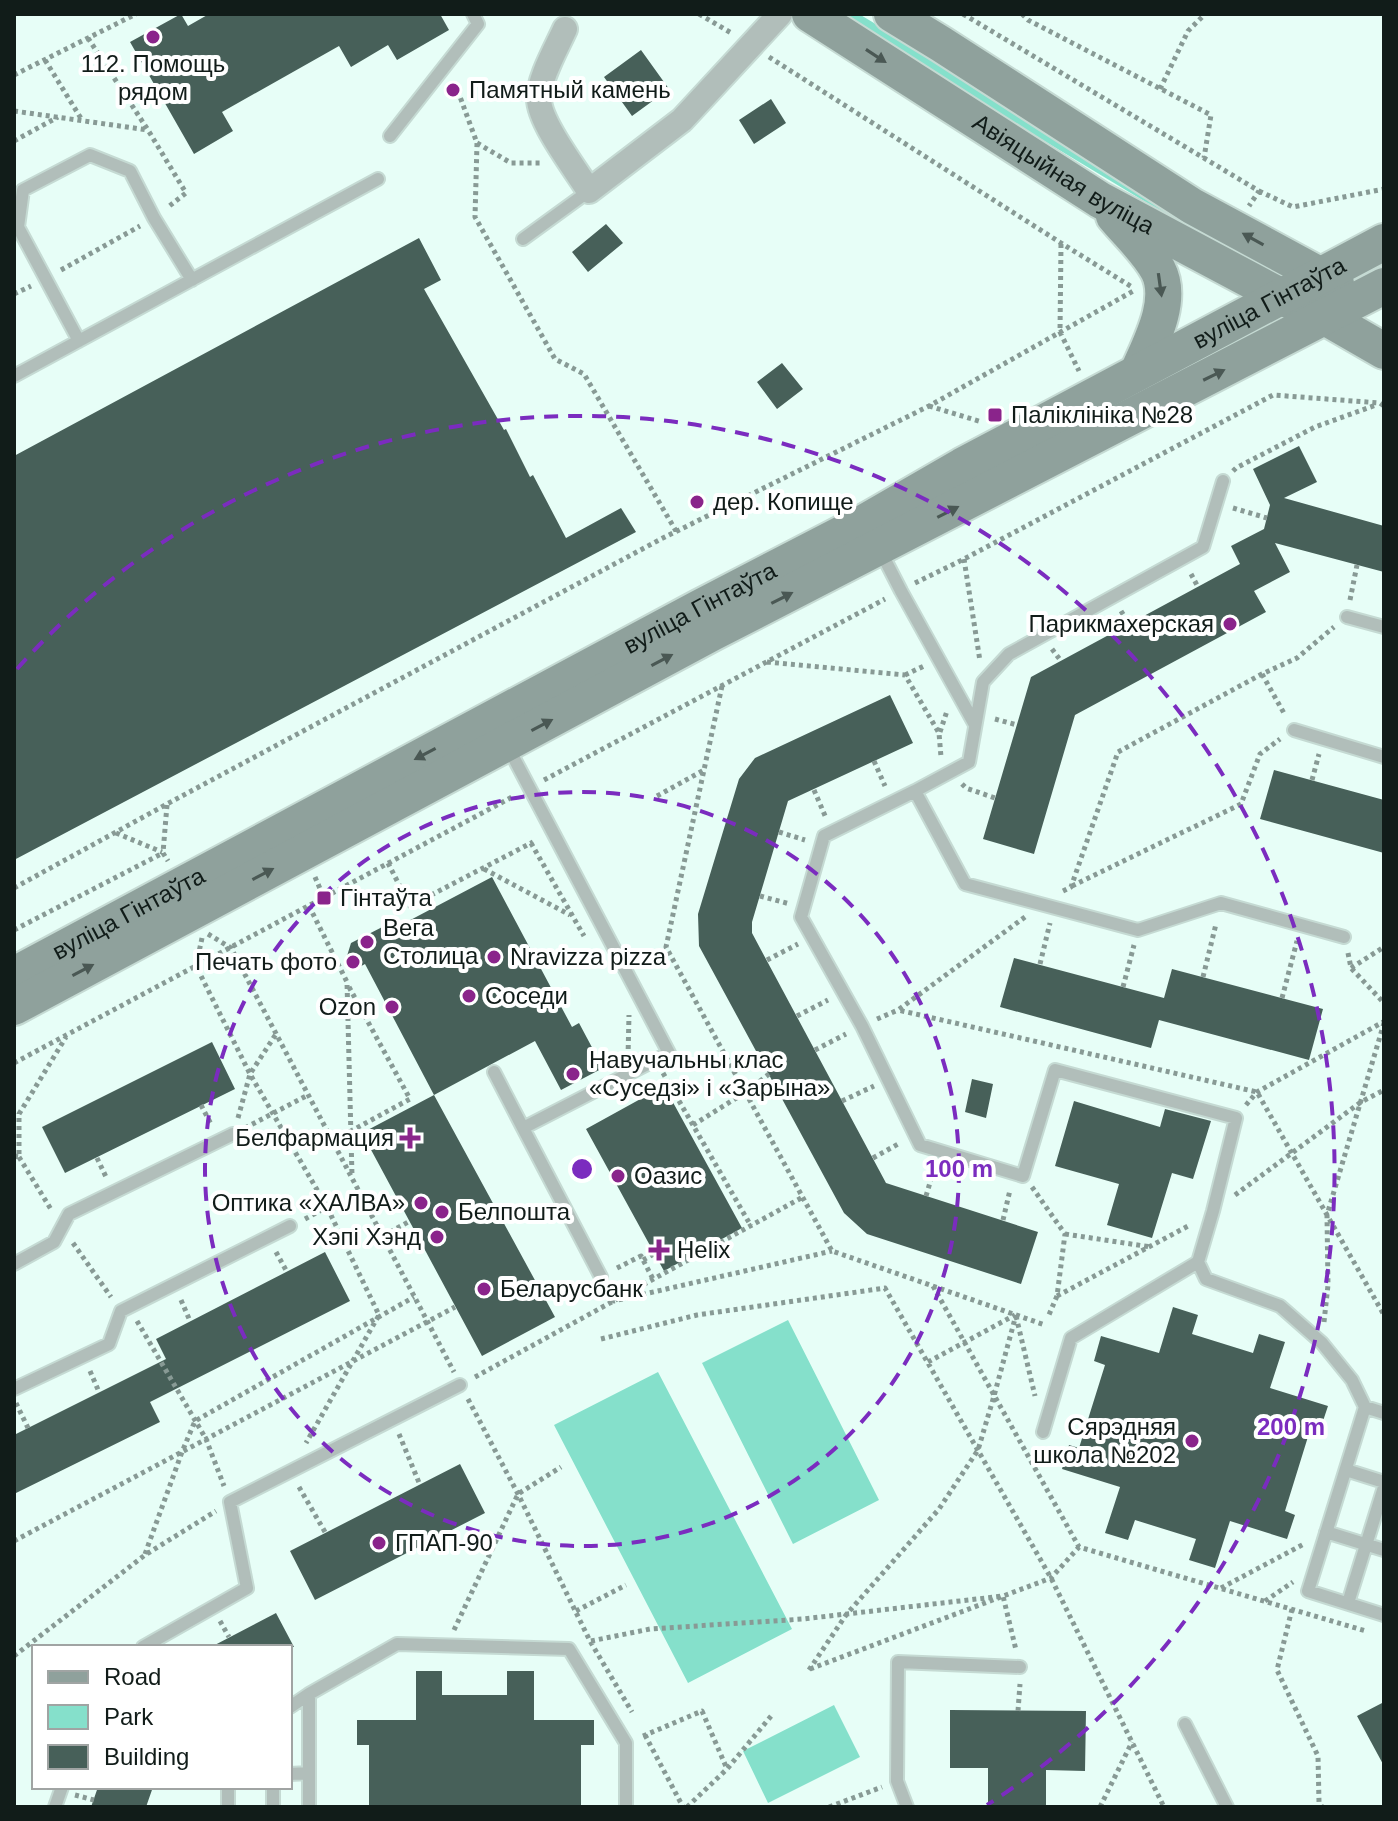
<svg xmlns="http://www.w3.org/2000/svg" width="1398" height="1821" viewBox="0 0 1398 1821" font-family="Helvetica,sans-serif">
<rect width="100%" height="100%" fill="#e7fef7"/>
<path fill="#85e0cb" d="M833,14H859L1273,263L1262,272Z
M788,1320L879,1500L793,1544L702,1363Z
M658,1372L792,1629L688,1683L554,1425Z
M834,1705L860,1757L768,1803L743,1751Z"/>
<path fill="#476059" d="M181,14L188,26L209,14H440L449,30L397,60L388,45L351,67L339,46L222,112L233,131L194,154L130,42Z
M641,50L669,89L632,116L604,77Z
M771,99L786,123L754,144L739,120Z
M606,224L623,243L588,272L572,252Z
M419,238L441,280L424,289L504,430L506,429L530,477L533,475L566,538L621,508L636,532L14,860V456Z
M782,363L803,389L777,409L757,382Z
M1299,446L1317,482L1284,498L1384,526V572L1275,543L1290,572L1254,591L1266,612L1075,715L1034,854L983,839L1031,677L1240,564L1231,546L1264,529L1270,505L1253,469Z
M890,695L913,743L788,801L752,922V933L886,1183L1038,1232L1021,1284L867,1234L844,1213L699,946L698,914L739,779L755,758Z
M1274,770L1384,800V853L1260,819Z
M492,877L572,1027L579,1023L603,1068L561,1090L535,1041L434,1095L365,964L354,970L347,956L351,943L396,920L399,926Z
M1014,958L1164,998L1172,969L1323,1009L1309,1060L1159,1020L1151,1048L1000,1007Z
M212,1042L235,1089L65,1173L42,1127Z
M972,1079L993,1084L986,1118L965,1112Z
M664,1086L742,1228L664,1271L586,1129Z
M434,1095L555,1317L482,1356L362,1133Z
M1074,1101L1160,1127L1165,1109L1211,1121L1193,1179L1172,1173L1152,1238L1107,1225L1119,1184L1055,1166Z
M325,1252L350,1301L150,1402L160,1422L14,1494V1435L166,1359L156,1339Z
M1173,1307L1198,1315L1192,1334L1253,1353L1259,1334L1285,1342L1270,1388L1328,1406L1320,1430L1311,1427L1285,1511L1295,1515L1287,1539L1230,1521L1215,1568L1189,1560L1196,1539L1135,1520L1128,1540L1105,1533L1120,1487L1062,1469L1069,1445L1079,1448L1105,1365L1094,1361L1101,1336L1159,1353Z
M460,1464L485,1513L315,1600L290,1551Z
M276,1613L294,1647H211Z
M416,1671H442V1695H507V1671H534V1720H594V1745H581V1807H369V1745H357V1720H416Z
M1384,1702V1766L1357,1716Z
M950,1710L1086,1711L1085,1771L1046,1770V1807H988V1768H950Z
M98,1787H153L146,1807H91Z"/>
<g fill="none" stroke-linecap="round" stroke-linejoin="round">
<defs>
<path id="service" d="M390,136L478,24L473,14
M523,239L589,191
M79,341L18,227L23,190L90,155L130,171L154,218L192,280
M14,376L378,179
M1223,481L1203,547L1009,654L983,682L969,762L915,791L824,836L801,917L862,1026L920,1145L1023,1176L1055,1070L1236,1118L1213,1211L1198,1262L1206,1279L1280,1306L1322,1343L1352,1380L1365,1407L1308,1591L1384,1615
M880,550L901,591L974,723
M1347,617L1384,627
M1294,730L1384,757
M508,747L669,1053L523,1128L601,1277
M915,791L965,884L1138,930L1221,903L1344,937
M494,1072L523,1128
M14,1264L54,1242L69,1214L233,1134
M14,1389L109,1344L121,1311L290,1226
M1365,1407L1384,1413
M1043,1432L1071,1338L1198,1262
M1346,1470L1384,1482
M1326,1532L1384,1550
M1348,1603L1384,1487
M143,1647L247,1588L230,1502L460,1385
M290,1707L309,1694
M1185,1724L1227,1807
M290,1774L309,1773
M228,1787V1807
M55,1807L62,1787
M273,1807V1787
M309,1807V1694L397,1644L569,1649L626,1743V1807
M907,1807L897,1781L898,1662L1020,1667"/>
<path id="minor" d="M565,29C557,47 538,80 539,99C539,122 576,170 589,191L682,120L780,14"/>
<g id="secondary">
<path id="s1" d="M810,14L1100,200L1282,297L1325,317L1384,351"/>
<path d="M892,14L941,44L1192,206L1336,284"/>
<path d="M1114,216C1129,234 1147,250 1158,270C1174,301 1150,344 1138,372"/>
<path id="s2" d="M14,975L699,608L865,522L962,466L1384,242"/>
<path d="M14,1007L712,633L1384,286"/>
</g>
</defs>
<use href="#service" stroke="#c5dad3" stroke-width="16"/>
<use href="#minor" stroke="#c5dad3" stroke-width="28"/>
<use href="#secondary" stroke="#c5dad3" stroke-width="40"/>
<path stroke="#889a95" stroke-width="5" stroke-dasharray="4 4" stroke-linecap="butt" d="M699,14L733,34
M963,14L1259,191L1249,206
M1022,14L1028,20L1211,115L1204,158
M88,38L148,130L186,193L168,207
M769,57L1061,243L1132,287
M45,60L82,120
M14,75L136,14
M455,83L477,143L475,217L555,359L584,374L676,531
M1160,89L1188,31L1205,14
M14,111L148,130
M14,141L58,117
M477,143L511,163H543
M1259,191L1293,207L1384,189
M1061,244L1060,332L1079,371
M61,270L140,226
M14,294L31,286
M929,406L982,422
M1233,471L1236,468L1315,427L1376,405
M1233,508L1267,518
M964,559L980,661
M1191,574L1198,587
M915,583L964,559L1273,395L1380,403L1384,406
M1350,600L1357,565
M1121,611L1129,624
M1052,649L1061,661
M767,662L905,675L939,733L941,757
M1262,674L1285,715
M905,675L926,665
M722,686L666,947L832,1251L1045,1325
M995,719L1017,725
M940,732L947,711
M874,761L885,786
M544,780L885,599
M1312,780L1319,754
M962,784L966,788L995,798
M814,790L826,818
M657,796L704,770
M167,805L163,853L168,861
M779,832L805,840
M116,833L162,852
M531,843L584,936
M388,863L410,906L533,842
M484,869L570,915
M315,877L324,898
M1072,886L1241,804L1260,754L1280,739
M14,888L167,804L661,539L929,406L1135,290
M1063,891L1071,887L1118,752L1262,674L1297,658L1334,627
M760,896L790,904
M309,906L347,982L352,1176
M1025,917L898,1010L1257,1092L1384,1315
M14,930L163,853
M208,934L231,948L454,1372
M202,938L196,966L250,1074L327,1207L379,1315L306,1443
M1348,953L1351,968L1384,1003
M767,960L798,944
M1040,964L1050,923
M1351,968L1384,947
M1203,977L1216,924
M349,987L410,1099L351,1131
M1123,987L1134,945
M1282,998L1297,941
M797,1016L828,1000
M877,1019L898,1010
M815,1050L846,1034
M628,1057L629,1015
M14,1063L514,796
M663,1073L751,1226
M842,1101L874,1086
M201,1105L212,1126
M1246,1105L1257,1092L1383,1022
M238,1118L250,1074L276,1034
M693,1125L746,1092L769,1074
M245,1128L308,1095
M14,1156L19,1157V1114L66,1037
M19,1157L52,1211
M97,1158L107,1179
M873,1158L900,1143
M1032,1187L1065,1234L1057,1296L1048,1317
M1235,1195L1361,1102L1384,1090
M926,1196L935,1166
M305,1219L327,1207
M1003,1220L1010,1190
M1065,1234L1151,1247
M383,1236L410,1221
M73,1243L111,1297
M276,1252L287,1272
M643,1260L654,1254
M617,1268L641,1256L653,1279
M933,1286L1079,1547L1366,1631
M609,1291L614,1301L832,1251
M1057,1296L1190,1225
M181,1300L190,1321
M1016,1316L1035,1396
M137,1321L206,1439L224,1486
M1324,1322L1328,1285L1327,1215L1384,1023
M601,1339L697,1315L885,1288L1051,1578L1164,1807
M928,1362L1015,1315
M90,1371L99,1392
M475,1377L803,1197
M468,1399L518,1494L590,1641L632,1712
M16,1403L28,1428
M399,1434L420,1485
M299,1487L325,1532
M14,1541L455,1307
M145,1554L182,1452L195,1421L414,1297
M1221,1588L1304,1544
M1265,1601L1293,1582
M1292,1609L1277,1670L1318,1756L1319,1802L1322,1807
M576,1611L626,1585
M220,1621L229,1637
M454,1630L518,1494L561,1467
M591,1641L650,1629L803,1619L1003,1596L1016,1650
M14,1656L145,1555L216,1511
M810,1669L1051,1578L1079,1547
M809,1670L846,1615L939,1509L978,1450L994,1396L1016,1315
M1018,1711L1020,1684
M645,1735L683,1807
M643,1736L702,1711L727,1769
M75,1795L94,1800
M687,1807L727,1769L772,1715
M829,1807L882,1787
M1100,1807L1132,1742"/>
<use href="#service" stroke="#b1beba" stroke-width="12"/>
<use href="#minor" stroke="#b1beba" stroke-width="24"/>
<use href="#secondary" stroke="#8fa19c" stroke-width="36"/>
</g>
<defs><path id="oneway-solid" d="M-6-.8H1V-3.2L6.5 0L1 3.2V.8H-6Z" transform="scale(2)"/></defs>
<g fill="#4a5854">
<use href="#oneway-solid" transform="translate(876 56) rotate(33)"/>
<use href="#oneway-solid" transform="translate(1253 239) rotate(-151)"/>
<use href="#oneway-solid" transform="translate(1160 285) rotate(82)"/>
<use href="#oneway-solid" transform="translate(1214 375) rotate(-26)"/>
<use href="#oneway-solid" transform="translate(948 512) rotate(-27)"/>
<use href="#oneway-solid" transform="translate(782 598) rotate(-27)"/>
<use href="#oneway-solid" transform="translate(662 660) rotate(-28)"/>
<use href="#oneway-solid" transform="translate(542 725) rotate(-28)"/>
<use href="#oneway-solid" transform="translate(425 754) rotate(152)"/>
<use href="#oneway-solid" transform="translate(263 874) rotate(-28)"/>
<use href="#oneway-solid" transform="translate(83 970) rotate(-28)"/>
</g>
<g fill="none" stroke="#7b2cbf" stroke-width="4" stroke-dasharray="14 10">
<circle cx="582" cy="1169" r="377"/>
<path d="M17 669A754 754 0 1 1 987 1805"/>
</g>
<g fill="#8a248b" stroke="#fff" stroke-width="3">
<circle cx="153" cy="37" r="8"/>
<circle cx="453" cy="90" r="8"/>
<rect x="987" y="407" width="16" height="16" rx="4"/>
<circle cx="697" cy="502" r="8"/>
<circle cx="1230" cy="624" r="8"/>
<rect x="316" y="890" width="16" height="16" rx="4"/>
<circle cx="367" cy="942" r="8"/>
<circle cx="494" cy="957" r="8"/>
<circle cx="353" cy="962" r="8"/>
<circle cx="469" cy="996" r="8"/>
<circle cx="392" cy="1007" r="8"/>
<circle cx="573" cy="1074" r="8"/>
<path d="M406 1126h8v8h8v8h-8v8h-8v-8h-8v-8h8z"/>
<circle cx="618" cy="1176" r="8"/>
<circle cx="421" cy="1203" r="8"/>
<circle cx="442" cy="1212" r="8"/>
<circle cx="437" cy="1237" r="8"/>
<path d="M655 1238h8v8h8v8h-8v8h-8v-8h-8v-8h8z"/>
<circle cx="484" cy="1289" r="8"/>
<circle cx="1192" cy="1441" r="8"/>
<circle cx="379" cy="1543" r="8"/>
</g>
<g text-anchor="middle" stroke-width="8" stroke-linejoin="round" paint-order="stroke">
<g font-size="24" fill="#111c19" stroke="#fff" text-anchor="start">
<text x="153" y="72" text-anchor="middle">112. Помощь<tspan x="153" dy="28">рядом</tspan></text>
<text x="469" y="98">Памятный камень</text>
<text x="1011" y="423">Паліклініка №28</text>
<text x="713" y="510">дер. Копище</text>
<text x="1214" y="632" text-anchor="end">Парикмахерская</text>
<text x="340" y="906">Гінтаўта</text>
<text x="383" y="936">Вега<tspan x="383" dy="28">Столица</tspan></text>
<text x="510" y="965">Nravizza pizza</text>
<text x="337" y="970" text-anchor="end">Печать фото</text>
<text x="485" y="1004">Соседи</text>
<text x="376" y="1015" text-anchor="end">Ozon</text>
<text x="589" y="1068">Навучальны клас<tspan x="589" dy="28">«Суседзі» і «Зарына»</tspan></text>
<text x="394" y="1146" text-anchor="end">Белфармация</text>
<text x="634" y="1184">Оазис</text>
<text x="405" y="1211" text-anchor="end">Оптика «ХАЛВА»</text>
<text x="458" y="1220">Белпошта</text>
<text x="421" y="1245" text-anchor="end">Хэпі Хэнд</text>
<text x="677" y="1258">Helix</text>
<text x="500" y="1297">Беларусбанк</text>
<text x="1176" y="1435" text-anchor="end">Сярэдняя<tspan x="1176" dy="28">школа №202</tspan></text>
<text x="395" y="1551">ГПАП-90</text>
</g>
<g font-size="24" fill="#111c19" stroke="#fff">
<text dy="8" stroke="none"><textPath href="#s1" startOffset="300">Авіяцыйная вуліца</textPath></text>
<text dy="8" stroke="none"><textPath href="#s2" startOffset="1424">вуліца Гінтаўта</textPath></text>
<text dy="8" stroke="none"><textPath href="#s2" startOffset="778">вуліца Гінтаўта</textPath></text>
<text dy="8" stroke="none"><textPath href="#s2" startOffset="130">вуліца Гінтаўта</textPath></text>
</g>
</g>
<circle cx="582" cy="1169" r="12" fill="#7b2cbf" stroke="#fff" stroke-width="4"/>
<g font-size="24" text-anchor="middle" font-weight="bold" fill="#7b2cbf" stroke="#fff" stroke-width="8" stroke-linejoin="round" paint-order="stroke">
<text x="959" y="1177">100 m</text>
<text x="1291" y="1435">200 m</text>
</g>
<rect width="1398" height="1821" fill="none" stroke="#111c19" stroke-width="32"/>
<rect x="32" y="1645" width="260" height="144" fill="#ffffff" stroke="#a0a4a3" stroke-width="2"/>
<rect x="48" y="1671" width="40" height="12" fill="#8fa19c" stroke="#a0a4a3" stroke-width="2"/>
<text x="104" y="1685" font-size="24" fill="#111c19">Road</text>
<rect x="48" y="1705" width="40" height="24" fill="#85e0cb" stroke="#a0a4a3" stroke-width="2"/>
<text x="104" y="1725" font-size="24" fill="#111c19">Park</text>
<rect x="48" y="1745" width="40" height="24" fill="#476059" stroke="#a0a4a3" stroke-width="2"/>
<text x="104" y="1765" font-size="24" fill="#111c19">Building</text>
</svg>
